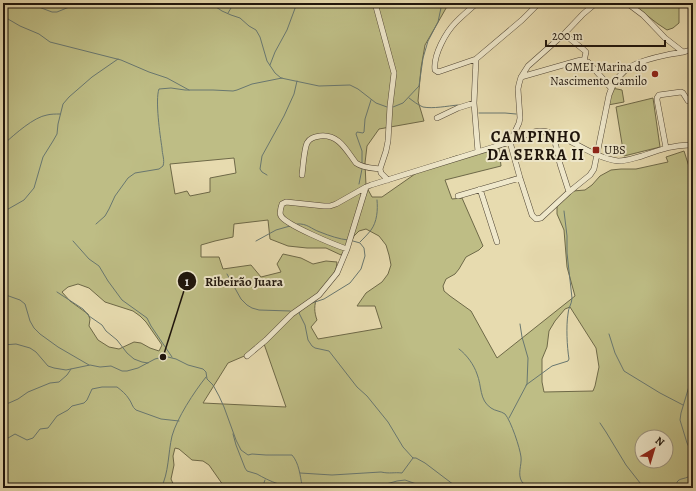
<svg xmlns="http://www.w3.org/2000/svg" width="696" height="491" viewBox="0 0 696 491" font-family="Alegreya,serif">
<rect width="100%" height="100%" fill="#e7dbaf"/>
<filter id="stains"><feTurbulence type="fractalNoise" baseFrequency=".005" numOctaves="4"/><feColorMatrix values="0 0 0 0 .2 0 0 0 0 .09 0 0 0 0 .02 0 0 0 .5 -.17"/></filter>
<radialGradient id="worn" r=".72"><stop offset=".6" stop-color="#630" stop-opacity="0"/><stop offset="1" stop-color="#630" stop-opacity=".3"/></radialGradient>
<path fill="#bebd85" stroke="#6e6948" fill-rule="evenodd" d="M3,3H449L425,45L421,68L418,101L424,121L379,129L367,146L365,163L366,186L372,197H382L415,174L433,164L456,156L499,148L501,166L445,180L452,199L462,198L483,246L479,250L466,257L459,269L455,274L446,279L443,286L444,291L450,296L471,311L497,358L575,296L567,267L564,230L557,214V206L573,191L585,190L592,185L600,176L611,170L621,169H636L668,162L666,157L684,151L693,179V488H224L223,485L209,465L203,461L192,460L179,449L175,448L173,456L174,465L171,479L175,488H3ZM234,158L236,173L210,178V192L190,196L187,191L175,194L170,164ZM268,220L270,239L288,246L307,248H326L341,255L350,244L354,236L359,231L366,229L379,236L386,245L389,255L391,265L388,274L382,282L366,293L357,306H375L382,328L318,339L311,327L317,320C314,312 314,305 317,297C324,288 337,274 337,262L326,261L313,264L301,258L283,254L277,264L281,272L261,277L251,265L223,269L219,257H201V245L215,241L233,237L234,224ZM78,284L89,288L105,302L133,311L140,316L146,322L162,345L159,351L150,348L141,343L134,342L119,349L109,347L98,340L89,326L90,319L88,314L70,301L62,292L68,287ZM570,307L596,348L599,367L595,386L593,391L544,392L542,382V359L547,347L549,331L555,321L565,309ZM263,341L286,407L203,403L228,363L249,354ZM642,437H666V461H642Z
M631,3H679V23L673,28L667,30L658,24Z
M612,88L622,90L624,102L608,105Z
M653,98L660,147L624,156L616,107Z"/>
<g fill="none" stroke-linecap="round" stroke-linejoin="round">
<path stroke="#687770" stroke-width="1" d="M28,3L52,12H57L79,3
M210,3L222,11L231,15L240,18L249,26L256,30L260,37L267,61L275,73L281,78L319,86L350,85L358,89L376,103L387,107
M228,13L234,3
M3,14L8,19L20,26L39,34L50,42L121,60L149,72L167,78L189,90
M270,65L275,52L287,30L297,3
M409,98C413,101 418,105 423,107C433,109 447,106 458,105
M393,107L403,103L419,86L423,58L428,41L438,22L442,3
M479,113H505L516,114
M5,143C15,134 34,117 47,115C51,114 55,114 60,114
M362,164V151L356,134L357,132L363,133L364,132L365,119L371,100
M267,175L262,172L260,169L262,156L284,116L294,94L297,81
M359,184L362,169
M3,212L24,200L34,188L43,157L53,141L57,134L58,124L63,104L69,97L92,77L118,59
M96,224L105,216L109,209L115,196L128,178L135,173L159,169L163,166C165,160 162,154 162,148C160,135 155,100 159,89L171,88L185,90H213L233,91L237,90L252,84L282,78
M297,224C307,223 311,229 320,232C330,236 339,239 348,240
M73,241L89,259L99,266L108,281L122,300L147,318L151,326L172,357
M256,241L276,230L290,226
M360,242C364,238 368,234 371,230C377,222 378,210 377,200
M227,274L241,299L247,305L252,308L259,310L290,311
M57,292L83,309L89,316L102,325L106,331L117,340L127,353L134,359L142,362L148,363
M3,294L20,300L25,304L30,321L34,328L40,334L58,347L89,365
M312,303L324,299L350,283L361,269L365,256L364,248L360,243L353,241
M300,311L299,313L305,325L308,340L312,346L315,348L329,351L357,387L367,396L388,422L403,447L413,458H416L425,463L458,488
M609,334L615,353L624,371L660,393L683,405
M3,345L16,344L30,348L36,352L48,366L54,368L66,370L90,365L100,367L111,366L122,371H127L138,368L155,359L163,357H168L176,359L188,365L203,369L206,372L207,379L213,385L219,396L224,407L236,440L241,450L248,455L252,454L266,455H292C299,463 300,475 302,485L301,486C286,489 269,481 257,474C254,473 250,472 247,471L245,468L236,445L233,434
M459,349C467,355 474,365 477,374C482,386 479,400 491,408C495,411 501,411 505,414C511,421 520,448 521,457C522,465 517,474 522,482C524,484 527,486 529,488
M693,373L681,413L680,420L687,443L693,455
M526,385L552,366L568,361L569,359C567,347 566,326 568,314C568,308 572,304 572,298L567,253V236L564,211
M3,404L9,403L18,399L28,392L50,383L59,382L67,375L71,369
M3,415L7,405
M509,418L527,384L528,358L522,337L520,324
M600,423L606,432L626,465L644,488
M3,441L15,434L27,440L33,438L40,429L48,428L57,416L68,410L72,406L84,403L87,400L92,389L102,387H117C121,390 126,394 129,399C132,403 132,407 136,410L161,419L179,421
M300,473L332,475L381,472C390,474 394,472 402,473L413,458
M161,488C169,473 168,453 172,436C177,418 194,392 206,377
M262,488L265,480
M372,488L397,481L405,480L422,486L430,485L443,488
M677,488C675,478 681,480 688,477C690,476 691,474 693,472"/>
<defs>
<path id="minor" d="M375,3L394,73L390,106L388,141L386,151L380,169L381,173L388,180
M596,3L583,14L564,34L528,66L521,77L519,84L518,89L520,118L519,123L510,142L520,178L532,215L536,219L541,218L569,192L590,175L594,169L609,95C619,64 643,60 671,54C679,53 686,52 693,49
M627,3L643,15L665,38L683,52
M564,34L584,50L586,52L584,61
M476,59L441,71L438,72L435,70C433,55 446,32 456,22C463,15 470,9 477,3
M521,77L577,61L581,60L588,62L611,88
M437,118L458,108L474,103
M553,133L560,164L569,192
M666,148L657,100V98L659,95L681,92L683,93L688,101H690L693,100
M478,152L474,103L476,59L522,20L539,3
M302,175C303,167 304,150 307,143C310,138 314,137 320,136C339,134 346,150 356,163C363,168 372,168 380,169
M480,189L497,242
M458,196L520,178
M347,249C335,245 286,225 281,216C279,213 281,207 282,204L286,202L324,206H330L336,204L366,187L371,185L510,142C519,138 529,132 539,131C548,130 559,136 568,140C583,148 601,159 618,161C627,161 634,158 642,156C659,150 675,144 693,145
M247,356L266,340L292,314L319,295L337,273L347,249L366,187"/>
</defs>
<use href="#minor" stroke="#514635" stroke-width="6"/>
<use href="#minor" stroke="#efe8cb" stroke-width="5"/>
</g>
<g fill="#8f2418" stroke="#efe8cb" stroke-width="1.5">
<circle cx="655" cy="74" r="4"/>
<rect x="592" y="146" width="8" height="8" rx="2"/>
</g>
<g text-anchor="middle" stroke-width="4" stroke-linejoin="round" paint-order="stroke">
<g font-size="12" fill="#1f150c" stroke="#efe8cb" text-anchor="end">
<text x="647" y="71">CMEI Marina do<tspan x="647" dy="14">Nascimento Camilo</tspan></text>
<text x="604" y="154" text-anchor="start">UBS</text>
</g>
<g font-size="16" font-weight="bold" letter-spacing="1" fill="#1f150c" stroke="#efe8cb">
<text x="536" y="142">CAMPINHO<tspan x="536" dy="18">DA SERRA II</tspan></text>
</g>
</g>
<path fill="none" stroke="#1f150c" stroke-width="1.5" d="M163 357L187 281"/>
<g fill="#1f150c" stroke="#efe8cb" stroke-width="1.5">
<circle cx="163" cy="357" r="4"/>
<circle cx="187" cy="281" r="10"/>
</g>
<g font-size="12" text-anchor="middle" font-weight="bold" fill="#fff">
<text x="187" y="286">1</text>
</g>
<g font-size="13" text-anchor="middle" font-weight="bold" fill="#1f150c" stroke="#efe8cb" stroke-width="4" stroke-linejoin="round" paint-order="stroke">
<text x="244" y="286">Ribeirão Juara</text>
</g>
<rect width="696" height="491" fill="none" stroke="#e7dbaf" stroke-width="16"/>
<rect x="4" y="4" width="688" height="483" fill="none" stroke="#1f150c" stroke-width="2"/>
<rect x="8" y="8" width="680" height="475" fill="none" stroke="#1f150c"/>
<g transform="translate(654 449) rotate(38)"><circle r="19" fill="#efe8cb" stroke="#9c947f"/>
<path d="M0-3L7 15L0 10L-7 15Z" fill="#8f2418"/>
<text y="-6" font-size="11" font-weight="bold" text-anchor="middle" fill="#1f150c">N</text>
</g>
<path d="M546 40v6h119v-6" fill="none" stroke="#1f150c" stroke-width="2"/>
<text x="552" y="40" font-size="12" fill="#1f150c" stroke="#efe8cb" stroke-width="3" paint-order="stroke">200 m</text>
<rect width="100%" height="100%" filter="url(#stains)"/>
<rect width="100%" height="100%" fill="url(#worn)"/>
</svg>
